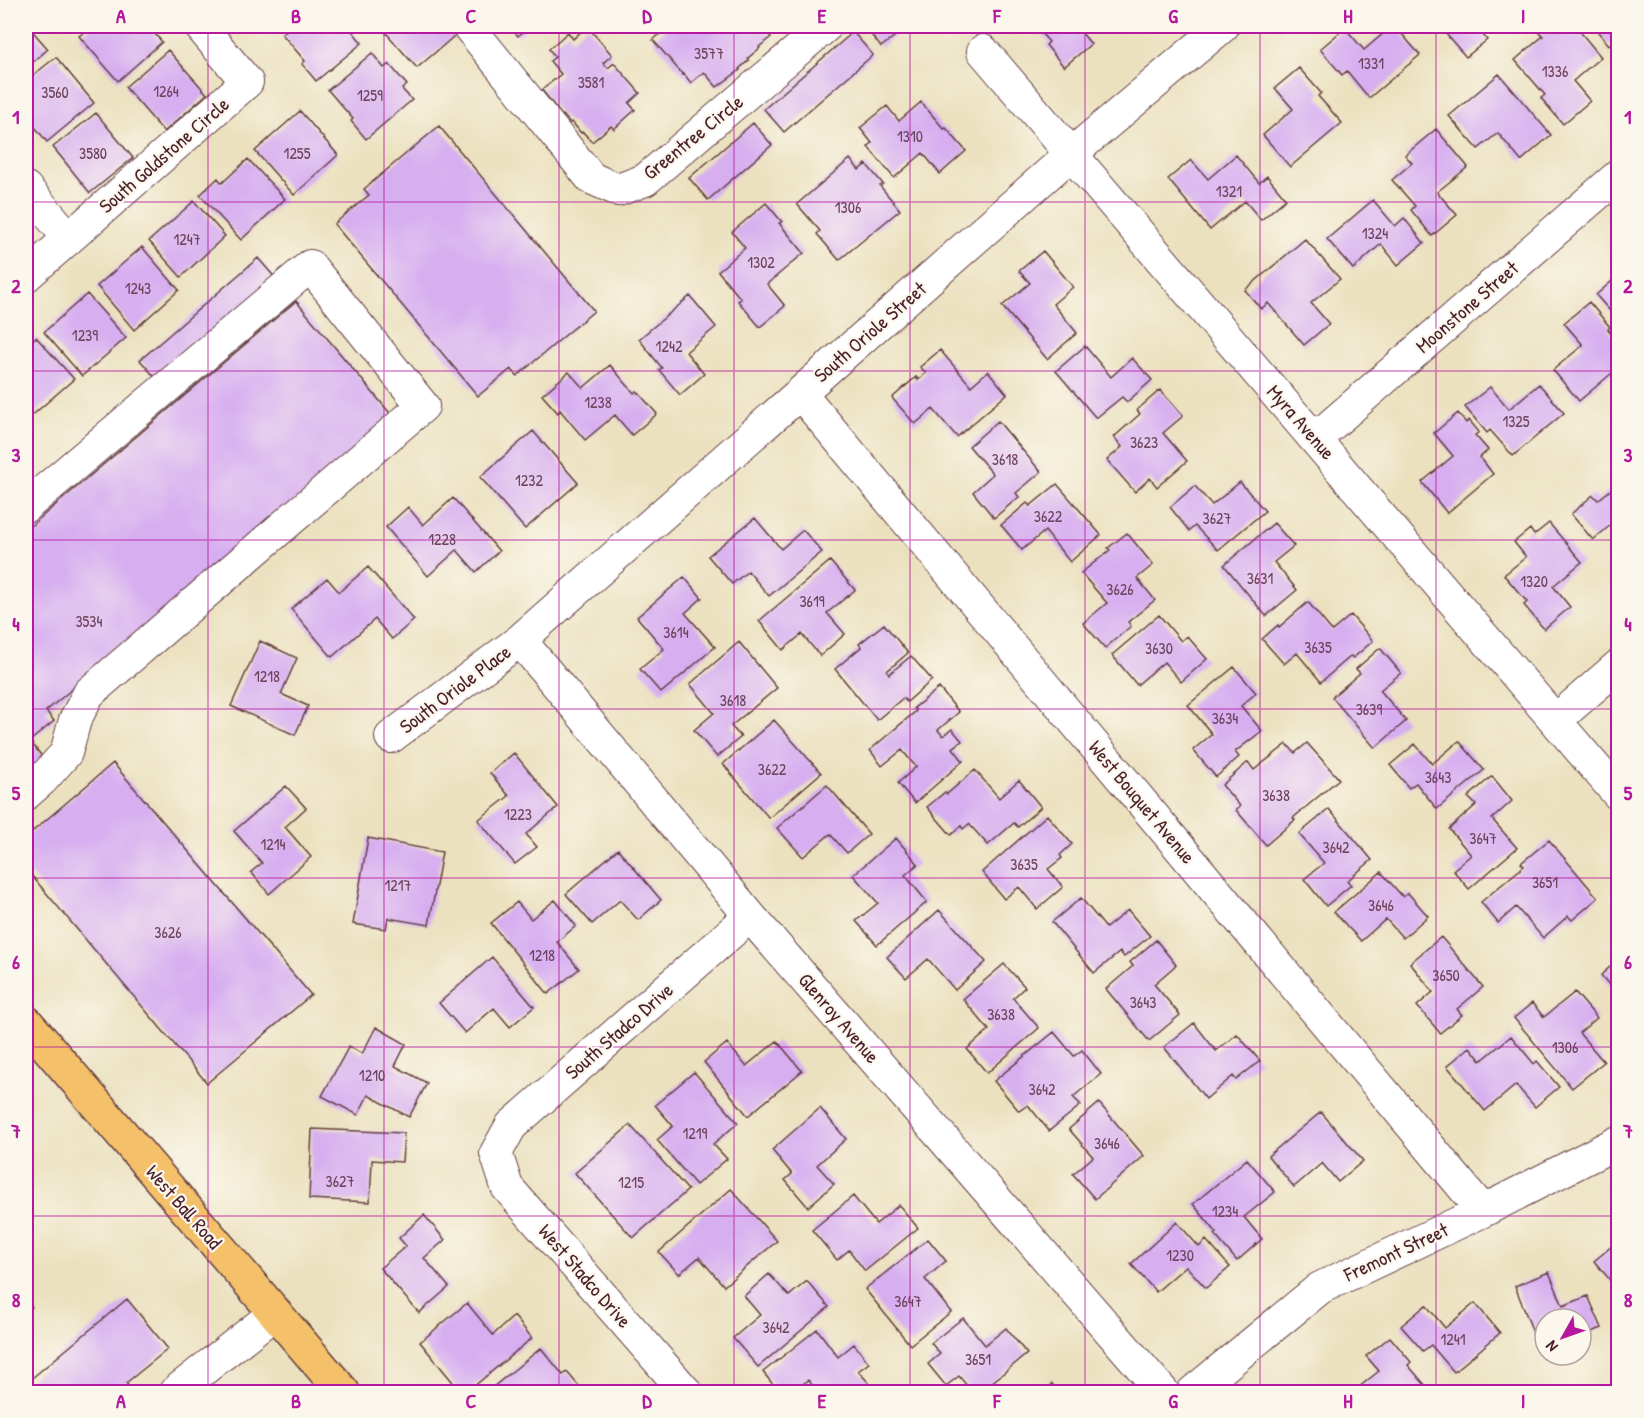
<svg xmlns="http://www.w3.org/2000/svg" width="1644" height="1418" viewBox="0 0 1644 1418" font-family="'Patrick Hand',sans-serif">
<rect width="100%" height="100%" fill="#fbf7ec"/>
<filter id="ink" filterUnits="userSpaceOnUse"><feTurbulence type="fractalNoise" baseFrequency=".0167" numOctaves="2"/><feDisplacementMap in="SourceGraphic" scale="12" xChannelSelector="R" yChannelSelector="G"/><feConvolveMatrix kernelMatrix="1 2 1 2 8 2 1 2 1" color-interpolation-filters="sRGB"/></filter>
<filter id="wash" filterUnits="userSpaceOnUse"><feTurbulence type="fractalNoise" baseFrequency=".008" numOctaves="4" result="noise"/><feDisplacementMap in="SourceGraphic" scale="24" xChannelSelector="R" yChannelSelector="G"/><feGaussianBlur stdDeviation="1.35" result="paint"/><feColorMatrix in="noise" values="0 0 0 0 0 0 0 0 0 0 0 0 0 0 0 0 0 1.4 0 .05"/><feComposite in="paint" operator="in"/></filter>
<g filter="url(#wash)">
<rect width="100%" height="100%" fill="#ebe1bf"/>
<g id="blocks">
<path fill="#d7aef0" d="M26,26H28L48,49L26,68Z
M92,26H148L162,42L118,81L79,36Z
M291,26H354L357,29L353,32L362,43L316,81L302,64L305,61L282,34Z
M380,26H453L459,32L417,68Z
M509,26H530L518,36Z
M587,26L612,55L603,63L608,68L614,63L640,93L629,103L635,110L614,129L611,126L592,142L583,132L581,133L572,122L570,123L563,115L562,116L542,90L561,74L550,61L555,57L549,49L568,32L573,39Z
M663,26H691L693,27L695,26H761L771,37L759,47L760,48L748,58L749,60L739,69L740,70L717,87L704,72L691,83L684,74L683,75L653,40L666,29Z
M864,26H908L881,47Z
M1035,26H1076L1091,44L1064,67L1046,45L1049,42Z
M1392,26H1395L1420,55L1369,98L1347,71L1342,75L1320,49L1345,28L1364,50Z
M1439,26H1486L1480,31L1487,40L1466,57Z
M1533,26H1580L1577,28L1601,57L1573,81L1590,101L1563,124L1541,98L1545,95L1515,60L1543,36Z
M1593,26H1618V37L1609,45Z
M853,32L873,55L784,132L764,109Z
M168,50L207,94L164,132L125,87Z
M372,53L384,68L389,64L407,85L402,89L412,100L366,139L351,121L353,119L328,90Z
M56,57L94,103L47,142L26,116V81Z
M1299,68L1321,93L1318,96L1342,123L1290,167L1263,135L1293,109L1275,88Z
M1499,74L1551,135L1521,161L1498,133L1478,149L1449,116Z
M921,102L944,129L946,128L966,151L940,174L923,153L894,178L868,147L872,143L860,128L887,106L899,121Z
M300,111L338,155L294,195L255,151Z
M96,113L133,158L90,193L53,147Z
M753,123L772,145L708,200L689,178Z
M439,126L594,311L517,376L511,369L478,396L334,224L369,195L364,189Z
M1436,129L1468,167L1437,192L1457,215L1432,236L1411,210L1415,206L1392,180L1412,163L1405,155Z
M1236,155L1259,183L1267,176L1286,199L1261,220L1245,201L1210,230L1168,179L1191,160L1208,179Z
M248,159L285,199L241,240L200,195L218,178L222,183Z
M850,159L859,170L866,164L883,184L880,186L900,210L839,260L817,234L820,231L797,204Z
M1373,200L1395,226L1404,218L1424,243L1398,265L1381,244L1353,269L1327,239Z
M194,201L225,236L181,277L149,241Z
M766,203L782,222L779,223L804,253L767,284L785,306L760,327L738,301L741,299L718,271L745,248L732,232Z
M1305,239L1340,279L1311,303L1329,324L1304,345L1268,303L1261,309L1245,290Z
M142,247L179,290L134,330L97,286Z
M1043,251L1073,287L1053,304L1077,333L1047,359L1002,306L1030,283L1019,271Z
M258,258L277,280L159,382L140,360Z
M1618,276V318L1617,319L1596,295Z
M87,294L126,338L82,376L44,332Z
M690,296L716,327L686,352L704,374L680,395L659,370L662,368L639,339Z
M296,301L394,418L46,711L54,721L30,741L44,759L26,775V530Z
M1589,302L1610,327L1608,329L1618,342V368L1579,401L1553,370L1583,345L1564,323Z
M36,337L74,379L28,419L26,417V346Z
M1085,346L1111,377L1132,358L1152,380L1127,402L1122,397L1096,418L1056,371Z
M940,350L971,386L988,371L1007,394L957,437L933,409L915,424L892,398L916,377L918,380L926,373L920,367Z
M610,365L634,393L637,391L657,414L632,435L615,415L585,440L560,410L558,413L542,395L569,372L583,388Z
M1539,384L1564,413L1513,456L1490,430L1487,433L1465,407L1490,387L1509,409Z
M1160,390L1183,416L1163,433L1187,461L1157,487L1150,478L1135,492L1107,460L1122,447L1114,437L1140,414L1137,410Z
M1458,413L1466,423L1469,420L1479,432L1475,435L1488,450L1480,457L1493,474L1447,513L1422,482L1453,456L1434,433Z
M998,421L1041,472L1016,493L1019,497L994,518L973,492L993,474L969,446Z
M533,431L578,483L525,529L480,477Z
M1240,482L1265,511L1218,550L1195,526L1189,531L1170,507L1195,486L1212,505Z
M1057,484L1101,535L1070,562L1045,531L1022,550L1001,525L1027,503L1030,506Z
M1618,484V530L1613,523L1593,540L1571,514L1593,495L1598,500Z
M453,498L499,551L476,572L457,550L428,576L386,527L408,507L423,525Z
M755,518L781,549L803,530L822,552L769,596L748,571L732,584L708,556Z
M1274,523L1294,546L1274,562L1297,590L1266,616L1224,565Z
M1549,523L1582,562L1553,586L1570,607L1544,629L1524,605L1527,602L1504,575L1526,557L1514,542L1530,529L1534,535Z
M1127,533L1153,565L1137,578L1155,600L1128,622L1131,626L1105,648L1083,623L1107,603L1081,573L1110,550L1108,548Z
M830,561L855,590L827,613L845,634L820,656L802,634L783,650L759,621Z
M368,567L414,620L392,639L375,619L332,657L291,609L327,578L339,592Z
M684,577L702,598L685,613L715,647L661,693L640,669L664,649L637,617Z
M1308,602L1332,631L1351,615L1373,641L1353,658L1351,656L1321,682L1297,653L1284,664L1262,639L1278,625L1279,627Z
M1159,615L1181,641L1187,636L1207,659L1181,682L1164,662L1137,685L1112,655Z
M884,624L908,653L887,671L889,674L911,656L932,680L907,702L903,698L877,720L835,669L861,647L859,644Z
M260,641L297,658L281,694L308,706L295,735L231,706Z
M739,642L777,688L731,726L741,737L717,757L694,730L714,713L690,684Z
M1380,648L1401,673L1380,690L1406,721L1375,748L1332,697L1360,673L1356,669Z
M1234,667L1256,693L1241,706L1262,731L1235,752L1239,757L1216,777L1193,750L1212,734L1188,705Z
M939,688L959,712L938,730L943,736L952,729L962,741L953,748L963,761L915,803L898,783L916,767L902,750L882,766L870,750L916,711L914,708Z
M774,720L821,773L769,818L723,764Z
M1459,741L1484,770L1437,809L1416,783L1409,788L1390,765L1415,744L1432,764Z
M1307,743L1339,779L1293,818L1295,820L1266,845L1236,810L1240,806L1222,785L1248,762L1254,770L1287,744L1295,753Z
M514,753L558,807L526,834L537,847L515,864L478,820L509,796L490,773Z
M113,763L311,995L207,1083L26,869V837Z
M975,770L999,798L1019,780L1041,807L1018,827L1014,823L988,845L969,824L963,829L961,826L951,835L927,807L945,792L947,794Z
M1492,776L1512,801L1492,819L1517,848L1469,889L1453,870L1471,855L1449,829L1476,805L1468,797Z
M827,785L869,834L847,853L830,834L803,857L777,828Z
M286,786L306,808L285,827L311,857L269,894L251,872L262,863L234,831Z
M1329,809L1372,860L1347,881L1351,885L1326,906L1304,879L1324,863L1299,834Z
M1047,815L1072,844L1060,855L1062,858L1048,869L1063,887L1037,909L1019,887L1004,899L982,872Z
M368,838L442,852L429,925L388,918L386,929L353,924Z
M896,838L918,864L905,875L927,902L877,945L856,921L878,903L853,875Z
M1549,840L1598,898L1572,920L1568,916L1543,938L1516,907L1498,923L1481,902L1524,866L1521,863Z
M618,849L661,900L638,920L620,900L592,924L566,894Z
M1381,872L1403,897L1408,893L1428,916L1403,938L1386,919L1361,941L1334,912Z
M1081,898L1106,928L1128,910L1150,936L1124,957L1120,952L1094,973L1052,922Z
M555,900L576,926L557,942L579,969L548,994L491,923L517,902L531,919Z
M939,910L986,962L955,990L928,959L906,978L887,957Z
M1441,937L1483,987L1457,1009L1462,1015L1440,1033L1417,1006L1433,992L1410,963Z
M1156,940L1176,965L1154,984L1180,1015L1149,1041L1106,989L1133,966L1130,962Z
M492,957L534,1007L510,1027L494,1008L465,1033L439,1003Z
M1618,960V996L1601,975Z
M1004,964L1025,987L1013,998L1039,1028L987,1073L967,1049L989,1030L963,999Z
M1575,992L1597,1018L1579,1033L1604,1062L1572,1088L1514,1018L1532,1003L1544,1017Z
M1194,1023L1216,1051L1237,1034L1260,1061L1236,1080L1233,1076L1206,1099L1164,1047Z
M376,1027L406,1044L395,1066L427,1083L409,1117L368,1095L358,1115L322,1096L349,1046L362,1054Z
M1054,1032L1074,1056L1082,1050L1101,1074L1073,1097L1081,1105L1049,1131L1028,1105L1019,1111L994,1081Z
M1511,1036L1534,1064L1537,1061L1559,1087L1535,1107L1516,1085L1485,1111L1447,1066L1470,1047L1481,1061Z
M777,1041L802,1071L748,1116L704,1062L727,1043L746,1066Z
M694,1072L738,1123L713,1144L727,1159L696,1185L657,1140L673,1126L655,1105Z
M1099,1103L1144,1156L1095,1199L1073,1174L1093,1157L1069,1129Z
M820,1108L846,1139L817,1165L834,1184L808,1207L785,1180L792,1174L772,1150Z
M1321,1112L1363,1161L1338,1182L1322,1163L1294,1187L1268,1156Z
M630,1125L688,1190L633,1238L575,1173Z
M312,1129L404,1133L402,1162L372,1160L370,1202L309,1199Z
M1247,1159L1275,1192L1244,1217L1262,1239L1237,1261L1215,1235L1217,1233L1193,1204Z
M731,1189L777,1241L724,1286L699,1257L679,1274L659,1252Z
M853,1196L876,1224L899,1205L918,1228L865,1271L849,1250L837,1260L812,1230Z
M424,1215L445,1240L424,1258L449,1287L419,1313L380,1268L406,1246L399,1238Z
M1177,1222L1199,1247L1206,1240L1230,1267L1206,1288L1186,1266L1156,1292L1131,1264Z
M928,1239L946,1261L925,1279L951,1312L910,1345L865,1289Z
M1618,1241V1283L1615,1286L1594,1261Z
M1549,1272L1563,1306L1588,1296L1602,1328L1581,1336V1319H1545V1342L1538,1345L1515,1286Z
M769,1274L789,1296L807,1281L829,1307L758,1367L733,1338L760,1315L744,1296Z
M26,1299L32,1307L26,1313Z
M127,1299L168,1349L126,1383L132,1390L130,1392H26V1383Z
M467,1303L493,1335L514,1316L532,1338L467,1392H461L420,1342Z
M1475,1303L1500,1333L1454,1372L1431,1345L1423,1351L1401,1326L1426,1305L1445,1328Z
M963,1318L985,1345L1006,1328L1027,1354L980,1392H972L959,1376L946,1386L928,1364L940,1354L931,1343Z
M817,1329L838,1357L854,1344L869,1363L858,1371L869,1383L857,1392H818L808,1380L793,1392H779L763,1372Z
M1390,1337L1411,1362L1408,1365L1431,1392H1353L1379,1371L1366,1356Z
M541,1348L563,1375L567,1372L584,1392H487Z
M1052,1384L1059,1392H1043Z"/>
</g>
</g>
<g filter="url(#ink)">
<use href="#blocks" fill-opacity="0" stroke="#623c41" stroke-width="1.5"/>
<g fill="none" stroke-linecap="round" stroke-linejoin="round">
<defs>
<path id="minor" d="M468,26L591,178L618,190L645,180L826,26
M983,51L1618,794
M26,188L69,238
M26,276L247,82L200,26
M801,394L1483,1211
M1315,439L1618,176
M26,506L310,266L423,406L89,693L75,720L66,753L42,780L26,794
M520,640L750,916L1163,1392
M1556,720L1618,666
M391,737L520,640L1071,154L1223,26
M175,1392L275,1313
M686,1392L507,1187L496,1153L511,1126L750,916
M1193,1392L1320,1288L1483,1211L1618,1142"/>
<path id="major" d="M26,1022L343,1392"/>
</defs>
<use href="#minor" stroke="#623c41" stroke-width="34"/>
<use href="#major" stroke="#623c41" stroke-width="36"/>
<use href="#minor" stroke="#fff" stroke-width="32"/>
<use href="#major" stroke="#f4c16a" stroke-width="33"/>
</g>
</g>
<path fill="none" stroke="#b5179e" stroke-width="1.5" stroke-opacity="0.55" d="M208,26V1392M384,26V1392M559,26V1392M734,26V1392M910,26V1392M1085,26V1392M1260,26V1392M1436,26V1392M26,202H1618M26,371H1618M26,540H1618M26,709H1618M26,878H1618M26,1047H1618M26,1216H1618"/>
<g text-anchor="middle" stroke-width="4.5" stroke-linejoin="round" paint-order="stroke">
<g font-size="16" fill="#6d435c">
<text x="709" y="59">3577</text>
<text x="1371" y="69">1331</text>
<text x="1555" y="77">1336</text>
<text x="591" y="88">3581</text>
<text x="166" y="97">1264</text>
<text x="55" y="98">3560</text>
<text x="370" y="101">1259</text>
<text x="910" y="142">1310</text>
<text x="93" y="159">3580</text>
<text x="297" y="159">1255</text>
<text x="1229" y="197">1321</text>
<text x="848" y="213">1306</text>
<text x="1375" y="239">1324</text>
<text x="187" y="245">1247</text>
<text x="761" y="268">1302</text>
<text x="138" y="294">1243</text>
<text x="85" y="341">1239</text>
<text x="669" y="352">1242</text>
<text x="598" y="408">1238</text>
<text x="1516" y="427">1325</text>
<text x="1144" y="448">3623</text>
<text x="1005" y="465">3618</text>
<text x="529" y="486">1232</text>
<text x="1048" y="522">3622</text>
<text x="1217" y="524">3627</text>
<text x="442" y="545">1228</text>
<text x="1260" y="584">3631</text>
<text x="1534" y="587">1320</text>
<text x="1120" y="595">3626</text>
<text x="812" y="607">3619</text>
<text x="89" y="627">3534</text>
<text x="676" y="638">3614</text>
<text x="1318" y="653">3635</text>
<text x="1159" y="654">3630</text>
<text x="267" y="682">1218</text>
<text x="733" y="706">3618</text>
<text x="1369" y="715">3639</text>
<text x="1225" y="724">3634</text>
<text x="772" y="775">3622</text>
<text x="1438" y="783">3643</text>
<text x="1276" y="801">3638</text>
<text x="518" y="820">1223</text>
<text x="1483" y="844">3647</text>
<text x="273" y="850">1214</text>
<text x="1336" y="853">3642</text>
<text x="1024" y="870">3635</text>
<text x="1545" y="888">3651</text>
<text x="398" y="891">1217</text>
<text x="1381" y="911">3646</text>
<text x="168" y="938">3626</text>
<text x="542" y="961">1218</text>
<text x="1446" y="981">3650</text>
<text x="1143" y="1008">3643</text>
<text x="1001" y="1020">3638</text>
<text x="1565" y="1053">1306</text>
<text x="372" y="1081">1210</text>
<text x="1042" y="1095">3642</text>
<text x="695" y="1139">1219</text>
<text x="1107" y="1149">3646</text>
<text x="340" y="1187">3627</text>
<text x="631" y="1188">1215</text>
<text x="1225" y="1217">1234</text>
<text x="1180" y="1261">1230</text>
<text x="908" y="1307">3647</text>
<text x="776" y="1333">3642</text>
<text x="1453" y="1345">1241</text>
<text x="978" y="1365">3651</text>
</g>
<g font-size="20" fill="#4a1f2b" stroke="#fbf7ec">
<text transform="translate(693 137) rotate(-39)" y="7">Greentree Circle</text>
<text transform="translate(164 155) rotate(-41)" y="7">South Goldstone Circle</text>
<text transform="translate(1467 307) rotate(-41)" y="7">Moonstone Street</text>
<text transform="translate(870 332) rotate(-41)" y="7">South Oriole Street</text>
<text transform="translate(1301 422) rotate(49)" y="7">Myra Avenue</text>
<text transform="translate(455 689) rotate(-37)" y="7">South Oriole Place</text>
<text transform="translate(1142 802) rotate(50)" y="7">West Bouquet Avenue</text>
<text transform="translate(839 1018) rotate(49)" y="7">Glenroy Avenue</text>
<text transform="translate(619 1031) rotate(-41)" y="7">South Stadco Drive</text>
<text transform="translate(184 1207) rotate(49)" y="7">West Ball Road</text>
<text transform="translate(1396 1252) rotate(-25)" y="7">Fremont Street</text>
<text transform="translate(585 1276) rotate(49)" y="7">West Stadco Drive</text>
</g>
</g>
<rect width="1644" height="1418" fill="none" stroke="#fbf7ec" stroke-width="66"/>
<g transform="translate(1563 1337) rotate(230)"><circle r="28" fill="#fbf7ec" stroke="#b4a19f" stroke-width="1.5"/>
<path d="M0-4.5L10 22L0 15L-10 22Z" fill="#b5179e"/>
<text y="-9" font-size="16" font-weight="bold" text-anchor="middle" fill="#4a1f2b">N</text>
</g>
<rect x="33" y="33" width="1578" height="1352" fill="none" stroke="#b5179e" stroke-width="2"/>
<g font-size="20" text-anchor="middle" font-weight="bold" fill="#b5179e">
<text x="121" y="23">A</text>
<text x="296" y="23">B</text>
<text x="471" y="23">C</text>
<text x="647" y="23">D</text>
<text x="822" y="23">E</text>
<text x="997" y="23">F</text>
<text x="1173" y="23">G</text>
<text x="1348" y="23">H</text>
<text x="1523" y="23">I</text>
<text x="16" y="124">1</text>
<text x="1628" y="124">1</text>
<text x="16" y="293">2</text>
<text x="1628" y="293">2</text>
<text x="16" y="462">3</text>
<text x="1628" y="462">3</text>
<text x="16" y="631">4</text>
<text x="1628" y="631">4</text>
<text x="16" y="800">5</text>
<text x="1628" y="800">5</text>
<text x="16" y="969">6</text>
<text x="1628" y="969">6</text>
<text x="16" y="1138">7</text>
<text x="1628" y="1138">7</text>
<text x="16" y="1307">8</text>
<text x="1628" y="1307">8</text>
<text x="121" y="1408">A</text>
<text x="296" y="1408">B</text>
<text x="471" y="1408">C</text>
<text x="647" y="1408">D</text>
<text x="822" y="1408">E</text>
<text x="997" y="1408">F</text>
<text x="1173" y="1408">G</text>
<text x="1348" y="1408">H</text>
<text x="1523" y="1408">I</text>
</g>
</svg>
